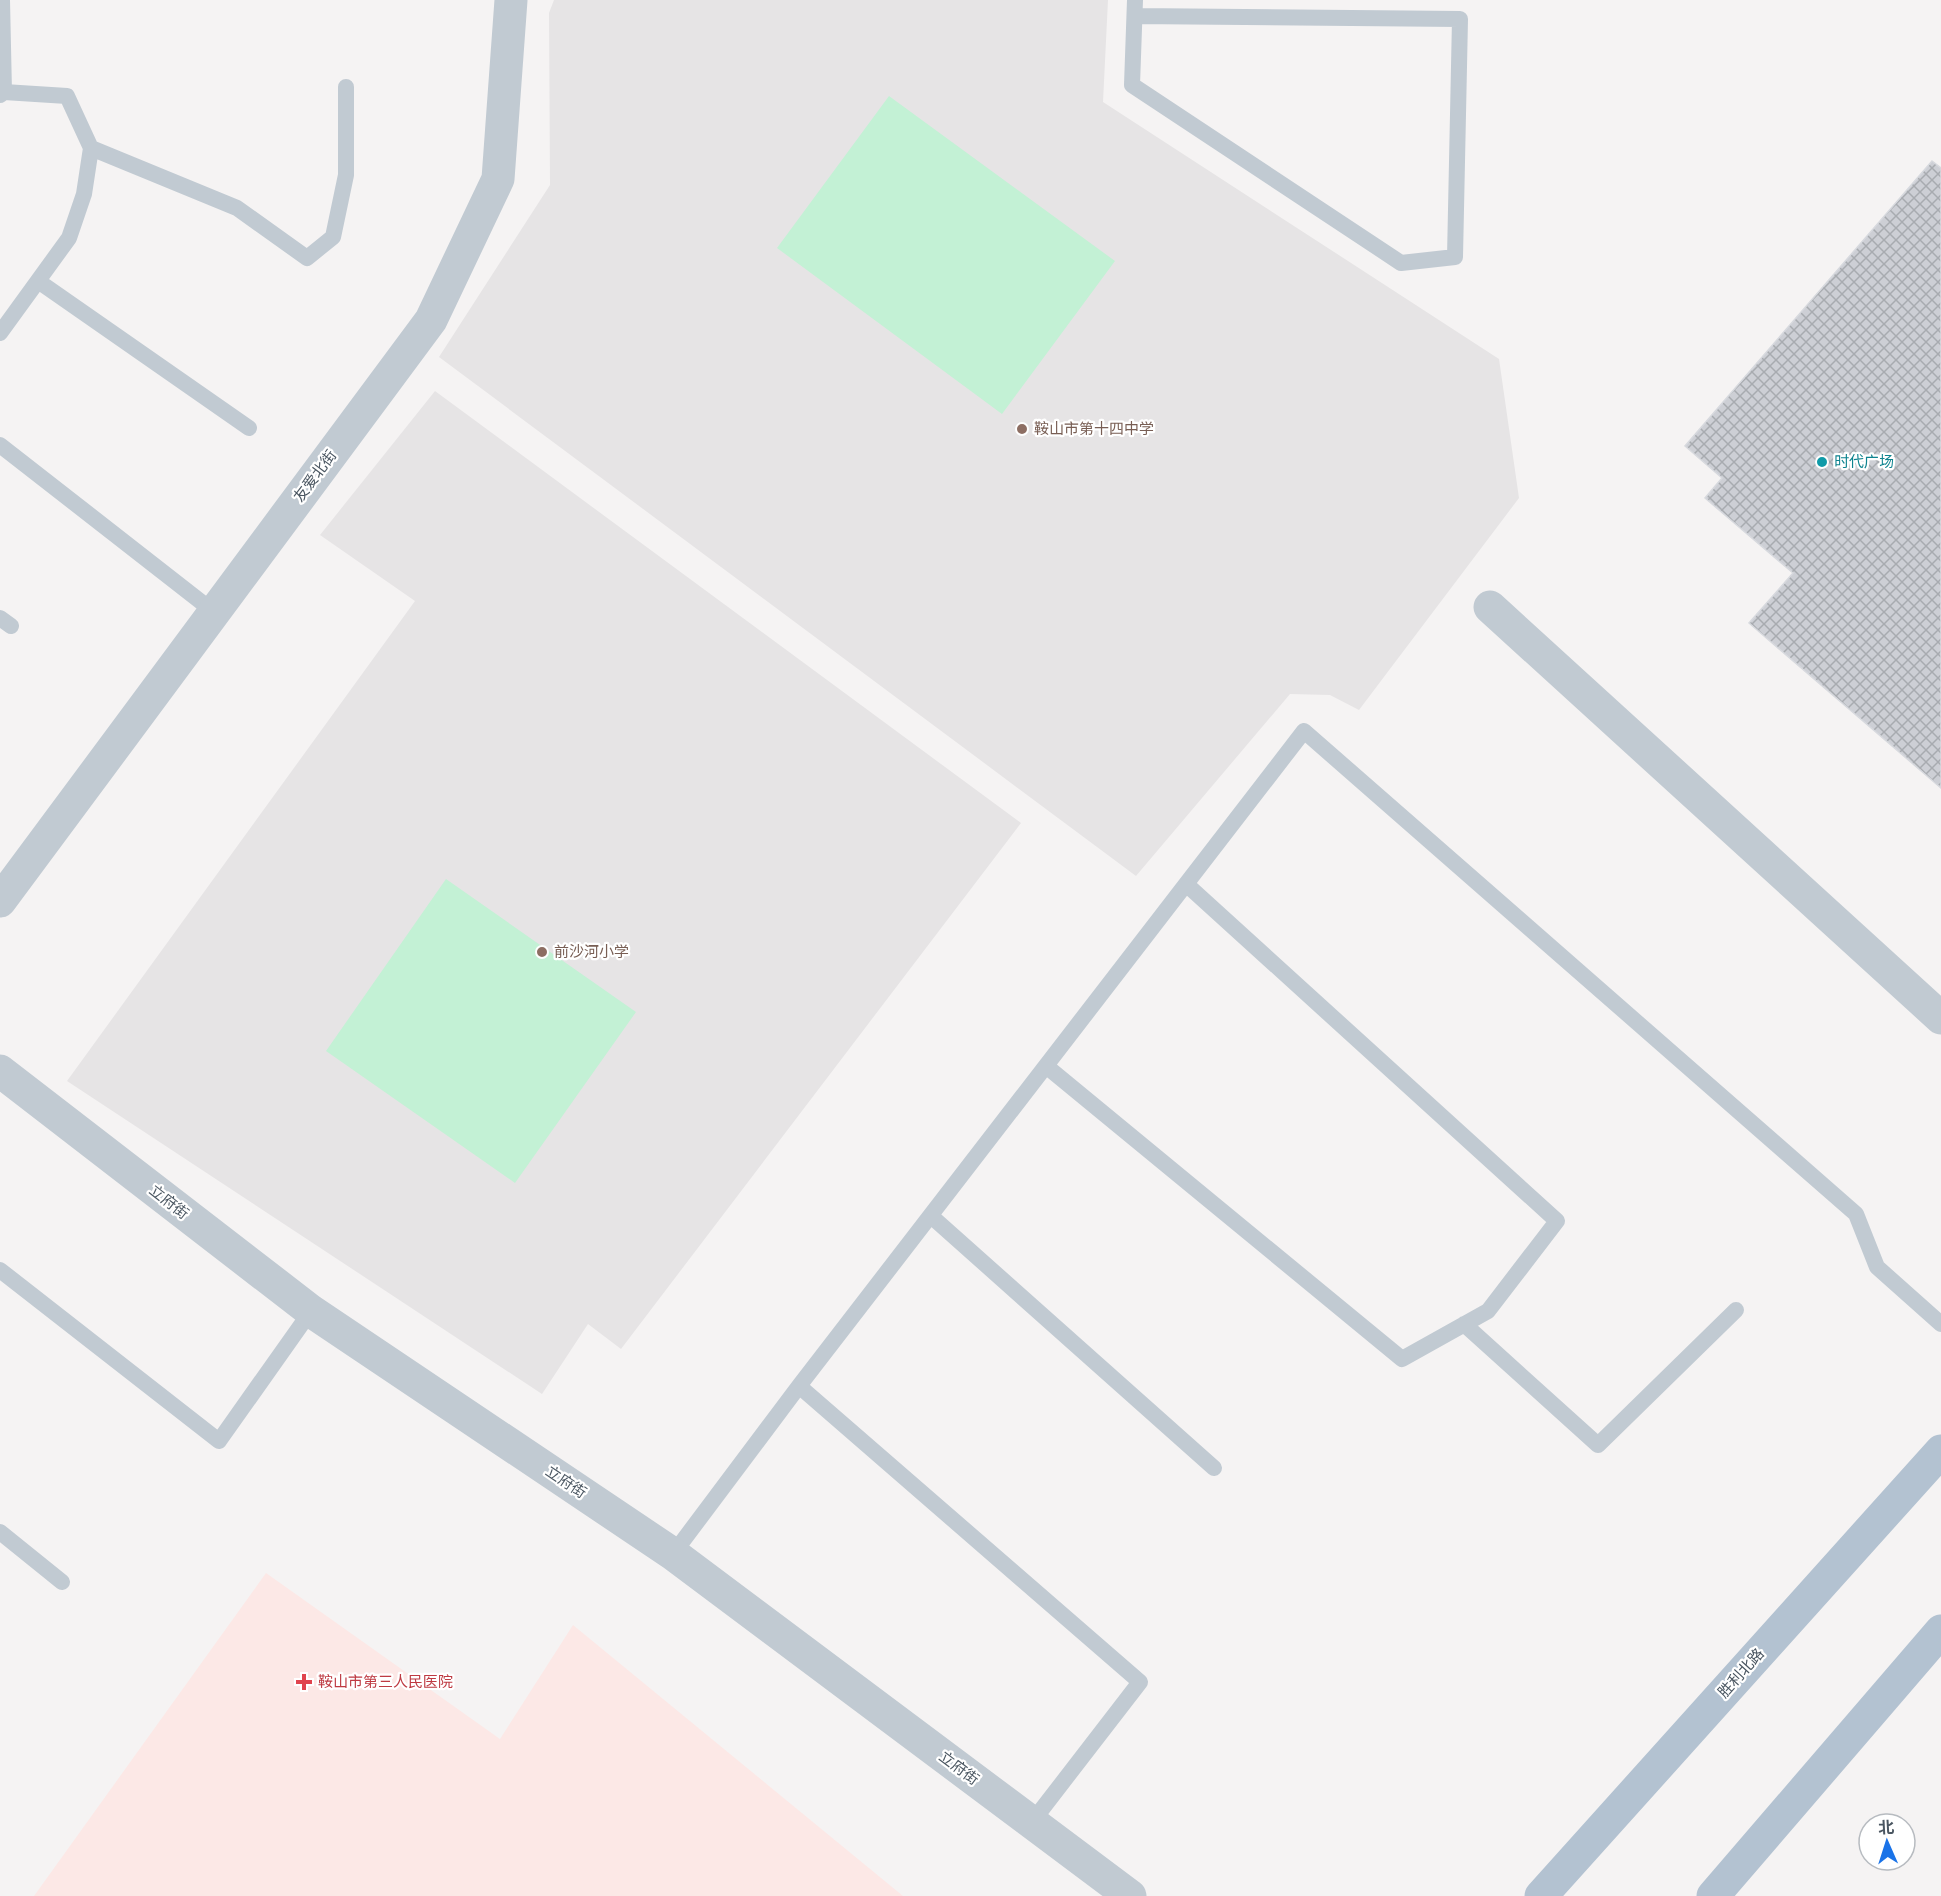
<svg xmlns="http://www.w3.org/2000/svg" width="1941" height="1896" viewBox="0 0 1941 1896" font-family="Manrope,'Noto Sans SC',sans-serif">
<defs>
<pattern id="building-cross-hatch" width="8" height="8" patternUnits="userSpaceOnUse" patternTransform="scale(1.5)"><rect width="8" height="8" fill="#cdcfd5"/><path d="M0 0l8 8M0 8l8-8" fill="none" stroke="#a8abb0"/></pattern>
</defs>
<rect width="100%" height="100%" fill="#f5f3f3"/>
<path fill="#e6e4e5" d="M554,0H1108L1103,102L1499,359L1519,498L1359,710L1330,695L1290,694L1136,876L439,357L550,185L549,13Z
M435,391L1021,823L621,1349L588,1324L542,1394L67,1081L415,601L320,535Z"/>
<path fill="#fce8e6" d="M266,1573L500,1739L573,1625L903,1896H34Z"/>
<path fill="#c3f1d5" d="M889,96L1115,261L1002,414L777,248Z
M446,879L636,1012L515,1183L326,1051Z"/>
<path fill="url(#building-cross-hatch)" stroke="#d7d9de" stroke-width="1.5" d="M1932,161L1941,168V788L1749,623L1793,573L1705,498L1722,478L1685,446Z"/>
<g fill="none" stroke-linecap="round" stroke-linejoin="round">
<path stroke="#c1cad2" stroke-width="16" d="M2,0L4,92
M1135,0L1132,85L1401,263L1455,257L1460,19L1135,16
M0,95L4,92L67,96L91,148L84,194L69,238L0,333
M91,148L237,208L307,258L333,237L346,175V87
M38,281L249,428
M0,445L214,612
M0,618L11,626
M1046,1066L1402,1359L1488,1311L1557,1221L1186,884
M931,1216L1214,1468
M0,1270L219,1441L311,1311
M1464,1324L1598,1445L1736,1310
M799,1386L1140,1682L1032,1822
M0,1532L62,1582
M673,1554L799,1386L1304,731L1856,1214L1877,1267L1941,1324"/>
<path stroke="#c1cad2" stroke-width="33" d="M1490,607L1941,1018
M0,901L431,320L498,179L511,0
M0,1071L311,1311L673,1554L1130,1896"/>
<path stroke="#b3c2d1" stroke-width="33" d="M1541,1896L1941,1451
M1713,1896L1941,1631"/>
</g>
<g fill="#8d6e63" stroke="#fff" stroke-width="2">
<circle cx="1022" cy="429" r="6"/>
<circle cx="542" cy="952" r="6"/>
</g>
<circle fill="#0f9aa8" stroke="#fff" stroke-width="2" cx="1822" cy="462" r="6"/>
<path fill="#e0444e" stroke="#fff" stroke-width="2" d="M301 1673h6v6h6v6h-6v6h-6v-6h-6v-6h6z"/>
<g text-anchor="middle" stroke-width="4.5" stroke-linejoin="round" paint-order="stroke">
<g font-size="15" fill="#785e54" stroke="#fff" text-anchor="start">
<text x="1034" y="434">鞍山市第十四中学</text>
<text x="554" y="957">前沙河小学</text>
</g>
<g font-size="15" fill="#0d838f" stroke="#fff" text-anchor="start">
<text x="1834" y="467">时代广场</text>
</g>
<g font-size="15" fill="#4a5661" stroke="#fff">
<text transform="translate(315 476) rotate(-53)" y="5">友爱北街</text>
<text transform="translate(169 1202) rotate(38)" y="5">立府街</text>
<text transform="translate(566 1482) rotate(34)" y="5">立府街</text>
<text transform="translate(1741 1673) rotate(-48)" y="5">胜利北路</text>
<text transform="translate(959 1768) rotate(37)" y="5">立府街</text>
</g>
<g font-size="15" fill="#be3a42" stroke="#fff" text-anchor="start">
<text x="318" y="1687">鞍山市第三人民医院</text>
</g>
</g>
<g transform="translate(1887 1842) rotate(357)"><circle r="28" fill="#ffffff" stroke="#b7bbc0" stroke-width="1.5"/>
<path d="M0-4.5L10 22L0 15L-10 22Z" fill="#1a73e8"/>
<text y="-9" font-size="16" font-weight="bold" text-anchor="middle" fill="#4a5661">北</text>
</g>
</svg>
